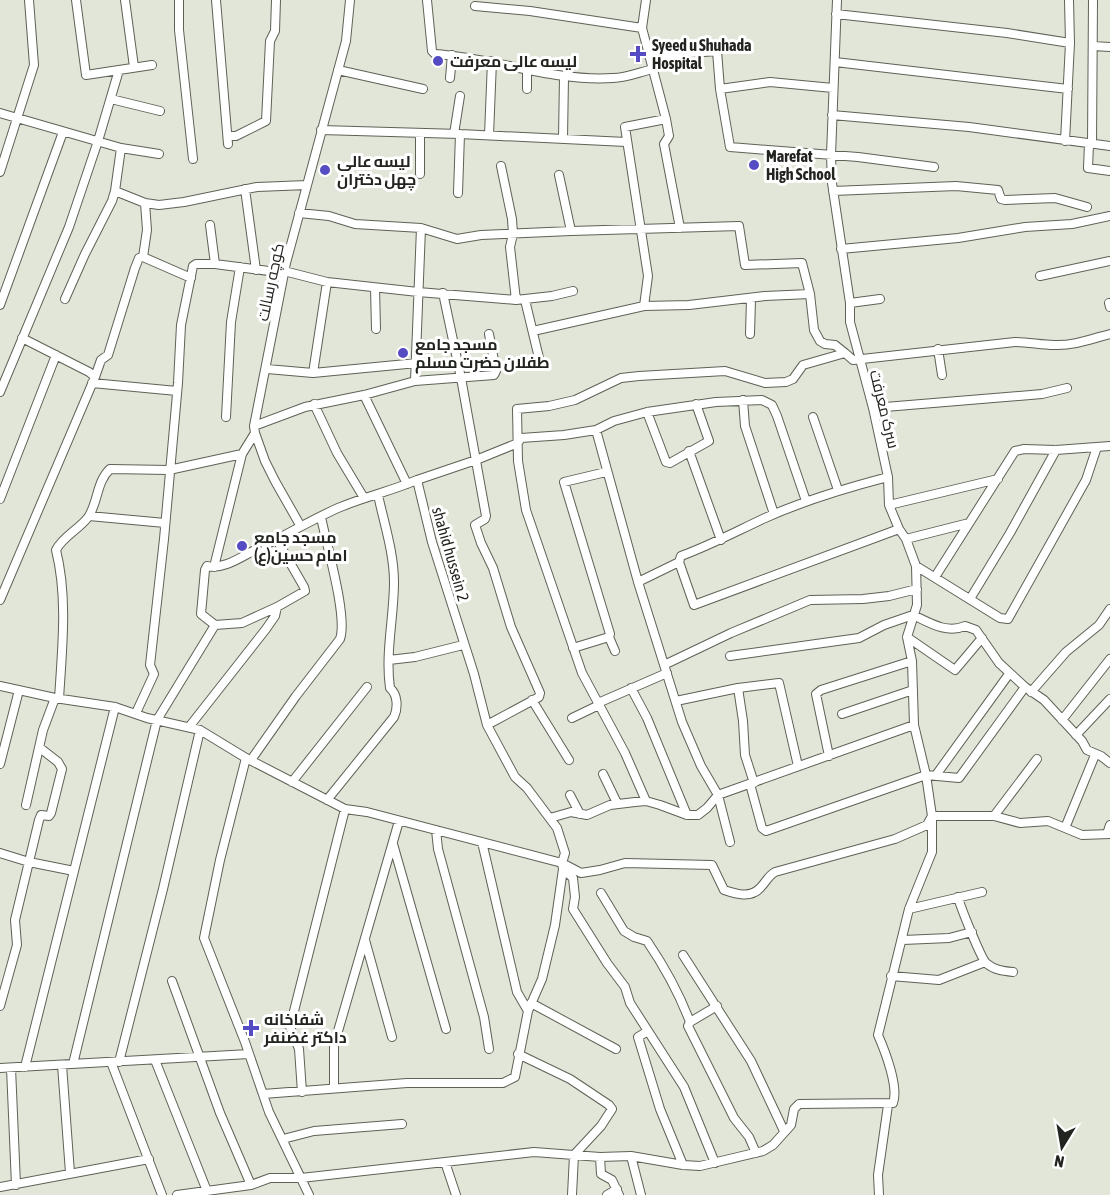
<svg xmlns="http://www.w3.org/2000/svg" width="1110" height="1195" viewBox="0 0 1110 1195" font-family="'Asap Condensed',Cairo,sans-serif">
<rect width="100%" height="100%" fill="#e1e6d9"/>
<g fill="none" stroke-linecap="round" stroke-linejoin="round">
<defs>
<path id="minor" d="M76,0L86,75L152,65
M125,0L134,67
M179,0V30L193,159
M216,0L228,144
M427,0L432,51L435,54C495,58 553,82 613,78C626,78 640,72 653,69
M646,0L642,28L666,119L669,136L664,144L680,228
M475,6L530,11L642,28
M836,14L1007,33L1070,43
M1093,46L1110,47
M650,56L717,51L720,89L730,147L858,157L934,167
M835,62L1068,89
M527,68V89
M338,70L423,89
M450,78L452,55
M720,89L770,82L833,88
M111,99L160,111
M0,113L121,148L159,154
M832,115L969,127L1110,146
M321,130L460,134L626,142
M420,133V174
M454,134L460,96
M489,135L492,61
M228,136H236L266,121L270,41L275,31L276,0
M563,138L564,77
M1065,141L1070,43L1069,0
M1089,144L1088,168L1110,171
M1092,144L1093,0
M501,166L512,219L513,234L510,247L516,300
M0,172L34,65L29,0
M559,175L571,231
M245,189L256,270
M115,191L145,203L159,205L184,202L257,187L307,185
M833,191L956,186L998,190L1001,199L1005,200L1055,198L1087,207
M458,193L460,134
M299,213L329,216L355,224L421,228L457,239L481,235L571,231L739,226L745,265L802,263L810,294L814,330L820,341L825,344L835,345L845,353
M210,225L215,264
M841,249L958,238L1025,227L1072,224L1110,216
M143,257L191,278
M284,271L327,282L418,292L516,300L552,296L573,291
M1040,276L1110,261
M375,288L376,329
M443,293L461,378L486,516L485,519L475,525L481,543L493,568L511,627L540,693L539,697L487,725
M65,299L85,254L112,201L115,191L121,148
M525,300L540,362
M850,303L880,299
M1109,303L1110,307
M0,305L63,132
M644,306L648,276L625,127L666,119
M533,331L644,306L689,305L765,296L810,294
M750,334L751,299
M938,349L942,375
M267,369L313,373L417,363
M313,373L327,282
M95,377L101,360L108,355L135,268L139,258L143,257L147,230L145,203
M415,381L421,228
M92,383L177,391
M0,392L69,227L98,141L119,70
M364,395L407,484
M743,400L745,426L774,514
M314,404L337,453L364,498
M873,408L1042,394L1067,388
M647,412L666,462L670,463L709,441L696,404
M226,417L231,322L240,267
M813,417L838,490
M254,426L305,407L364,395L415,381L494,375L496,371L489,334
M596,430L638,582L682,722L701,766L718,795L730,842
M255,433L265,461L275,481L300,525
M689,451L721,540
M417,480L476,460L518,443L521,438L564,435L596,430L614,421L647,412L716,402L762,400L772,405L777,416L806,501
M0,499L56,355
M889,505L998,479
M89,516L165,523
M906,539L969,523
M679,562L694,605L899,529
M916,566L1000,618L1008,619L1086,480L1097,447
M214,567L242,454L255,433L254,426L286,263L346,41L350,0
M935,577L1015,451L1024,449L1056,450L1110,446
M638,582L679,562L681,556C711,545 737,531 765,518C805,500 846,488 888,477
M970,599L1010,533L1056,450
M0,600L95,377L89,372L22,338
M215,625L242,623L277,607L305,591L304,587L277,540
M609,637L615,651
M907,637L955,670L982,638
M573,648L609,637L610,634L564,482L606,472
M730,656L859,638L884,625L913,615C930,623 947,634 965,626L976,630L999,663L1025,687L1044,700L1082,741L1087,750L1101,756L1110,763
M389,660L415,657L463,645
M664,665L731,633L810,600L863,599L889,596L917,589
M0,686L55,698L115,707L147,718L200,730L246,758L345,809L367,812L562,863L581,873L600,870L625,863L712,865L724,890C736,894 751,899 761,887C766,882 768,876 775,872L895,839L927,825L932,816H994L1020,823L1048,821L1082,835L1110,834
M631,688L647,718L687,815
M738,688L743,721L745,755L754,783
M1031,692L1066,652L1099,625L1110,609
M59,699C62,649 68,598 56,550C63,536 80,529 89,516C98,501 97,481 110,469L169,470L242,454
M532,700L569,760
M676,701L738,688L779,683L798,766
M598,703L667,673
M136,713L154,674L150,665L164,539L178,383L181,325L193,266L196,264H215L284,273
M842,714L913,690
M572,718L599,705
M1062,720L1110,659
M189,727L266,629L275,616L277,607
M1076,735L1110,699
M829,756L816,694L821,690L912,661
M246,758L220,860L204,938L245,1042L269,1112L309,1195
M251,760L296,696L340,639C348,617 326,543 321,517
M0,764L19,690
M603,774L617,803
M936,775L1009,674
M292,782L367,687
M750,784L762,828L766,831L926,775L959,778L1025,687
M570,795L580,814
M327,800L394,717C398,708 398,695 390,688C385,653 394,617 394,582C394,553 384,523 378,495
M646,801L625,753L582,673L526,510L518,461L517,409L549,406L575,400L621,378L639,376L725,371L765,383L786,382L793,379L803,365L845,353L853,360L1015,342C1029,342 1041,345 1054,345C1073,346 1091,339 1110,334
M26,805L43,730L55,698
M994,816L1037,759
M550,818L571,812L587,815L610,805L635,802L646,801L660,805L687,815H698L707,808L718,795L914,725
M1065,828L1095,755
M436,830L438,849L484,1017L489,1049
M1107,834L1110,825
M482,842L517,992L528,1011
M393,844L446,1029
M0,853L29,862L74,871
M601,893L624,931L634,937L647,941C664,966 679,993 690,1022L688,1026L734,1118L749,1137L756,1153
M958,897C960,906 981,958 986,963C994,970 1003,971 1013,972
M909,909L982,892
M365,940L392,1037
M903,940L949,938L972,932
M683,955L751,1061L784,1131
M891,976L939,980L985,962
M172,981L220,1113L251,1185
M531,1003L616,1049
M0,1006L17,945L15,920L39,820L41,815L49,816L51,813L62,769L58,762L40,748
M690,1022L717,1006
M648,1031L638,1037L660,1109L683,1165
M518,1054L570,1079L609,1105L612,1109L601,1126L574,1155L572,1195
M155,1060L207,1191
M111,1062L162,1195
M119,1062L163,889L200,730
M73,1064L157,720L215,625L201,614L205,570L207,566C223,570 241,557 255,550C283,537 309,521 338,508C364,497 391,491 417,480L432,542L474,674L487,725L515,777L527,788L557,828L565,853L562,863L563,869L573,878L575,897L573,909L607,963L625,987L630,1003L684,1087L715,1163
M62,1065L70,1173
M25,1067L115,707
M0,1068L249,1054
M11,1068L16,1185
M334,1088V1045L399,821
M302,1092L299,1049L290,1027L345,809
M263,1094L407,1083H503L515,1077L528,1011L542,979L555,925L563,869
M283,1139L314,1131L402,1124
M631,1156L641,1195
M600,1157L601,1174L612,1180L619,1195
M445,1162L456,1195
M0,1187L149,1159
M177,1195L251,1185L270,1178H301L534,1152L600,1157L631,1156L683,1165L700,1166L763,1151L773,1145L791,1125L794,1109L799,1104L893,1103C899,1087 885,1051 878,1035L909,909L932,852V816L926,775L914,725L912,661L907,637L917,605L916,566L906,539L899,529L889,505L888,477L873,408L850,322V303L832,183L831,155L837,0
M607,1195L617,1189
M879,1195L878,1175L888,1105"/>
</defs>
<use href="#minor" stroke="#5d6256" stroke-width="10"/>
<use href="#minor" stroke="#fff" stroke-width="8"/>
</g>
<g fill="#554bc2" stroke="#fff" stroke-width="2">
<path d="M635 45h6v6h6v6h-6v6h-6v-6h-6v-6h6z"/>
<circle cx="438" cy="61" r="6"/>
<circle cx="754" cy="165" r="6"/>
<circle cx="325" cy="170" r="6"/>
<circle cx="403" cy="353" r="6"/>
<circle cx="242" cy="546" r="6"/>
<path d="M248 1019h6v6h6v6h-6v6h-6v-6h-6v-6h6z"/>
</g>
<g text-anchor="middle" stroke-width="6" stroke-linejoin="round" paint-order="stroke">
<g font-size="16" font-weight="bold" fill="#22241f" stroke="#fff" text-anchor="start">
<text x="652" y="51">Syeed u Shuhada<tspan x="652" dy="18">Hospital</tspan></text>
<text x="450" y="67">لیسه عالی معرفت</text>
<text x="766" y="162">Marefat<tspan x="766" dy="18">High School</tspan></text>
<text x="337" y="167">لیسه عالی<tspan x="337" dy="18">چهل دختران</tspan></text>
<text x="415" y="350">مسجد جامع<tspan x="415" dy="18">طفلان حضرت مسلم</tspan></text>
<text x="254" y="543">مسجد جامع<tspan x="254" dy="18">امام حسین(ع)</tspan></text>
<text x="264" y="1025">شفاخانه<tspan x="264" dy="18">داکتر غضنفر</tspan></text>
</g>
<g font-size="16" fill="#22241f" stroke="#fff">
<text transform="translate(270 282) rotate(-78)" y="6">کوچه رسالت</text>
<text transform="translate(885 409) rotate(76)" y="6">سرک معرفت</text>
<text transform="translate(451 554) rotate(74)" y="6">shahid hussein 2</text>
</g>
</g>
<g transform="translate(1062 1147) rotate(191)" stroke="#ffffff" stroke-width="4.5" paint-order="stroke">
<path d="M0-4.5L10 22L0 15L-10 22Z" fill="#22241f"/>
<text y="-9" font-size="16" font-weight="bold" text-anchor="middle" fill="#22241f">N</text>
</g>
</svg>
